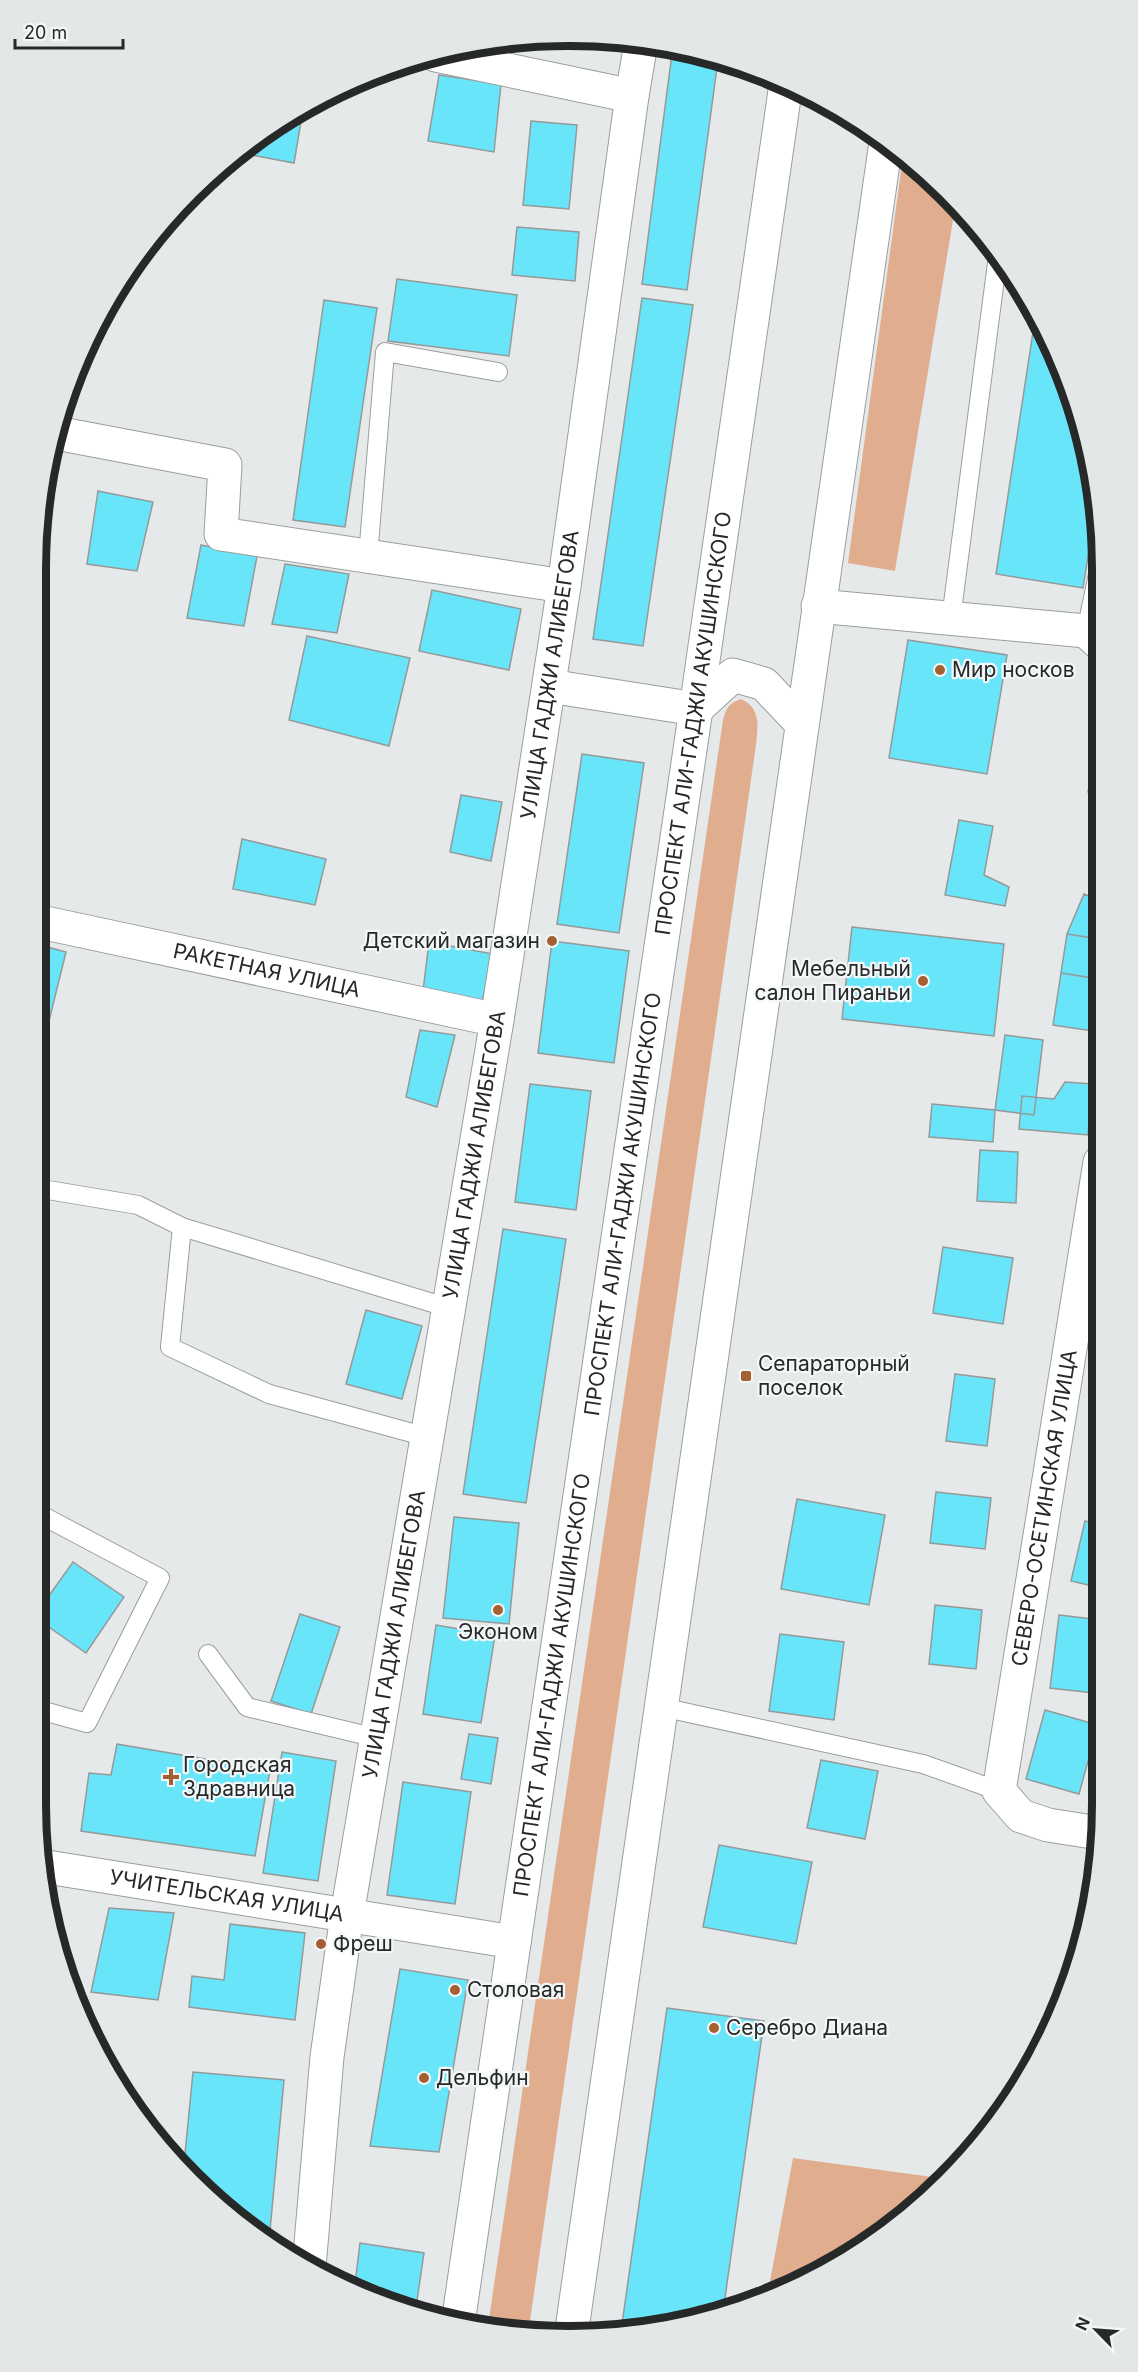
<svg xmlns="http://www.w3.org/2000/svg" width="1138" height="2372" viewBox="0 0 1138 2372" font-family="Inter,sans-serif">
<rect width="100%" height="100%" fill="#e6e9ea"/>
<path fill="#e0ae8f" d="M903,156L955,208L895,571L848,563Z
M741,699C761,708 758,726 756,745L529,2328L488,2326L723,720C726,708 729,703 741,699Z
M793,2158L947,2179L805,2281L768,2292Z"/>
<path fill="#69e5fa" stroke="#959999" stroke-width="1.5" d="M673,46L718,60L687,290L642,284Z
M439,75L501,84L494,152L428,141Z
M303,110L294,163L240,153L273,126Z
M531,121L577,125L569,209L523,205Z
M517,227L579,232L575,281L512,275Z
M397,279L517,295L509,356L388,341Z
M642,298L693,305L643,646L593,639Z
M324,300L377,308L345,527L293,520Z
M1035,319L1061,365L1097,499L1083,588L996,574Z
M98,491L153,502L137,571L87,564Z
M201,545L257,556L244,626L187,618Z
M285,564L349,574L337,633L272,624Z
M432,590L521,609L509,670L419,651Z
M307,636L410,658L389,746L289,720Z
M908,640L1007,655L987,774L889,758Z
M1098,742V794L1088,792Z
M582,754L644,763L619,933L557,924Z
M461,795L502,802L491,861L450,852Z
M36,819L42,820L36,863Z
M959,820L993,826L984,875L1009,887L1005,906L945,895Z
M242,839L326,859L315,905L233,889Z
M1084,894L1099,900V939L1067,934Z
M852,927L1004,944L994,1036L842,1019Z
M1067,934L1099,939V979L1061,973Z
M552,941L629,951L614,1063L538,1053Z
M429,942L493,954L481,1006L423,991Z
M36,944L66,952L48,1025L36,1022Z
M1061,973L1099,979V1032L1053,1025Z
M420,1030L455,1035L437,1107L406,1097Z
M1005,1035L1043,1040L1034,1115L995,1110Z
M1065,1082L1092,1084L1088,1135L1019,1129L1022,1096L1054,1099Z
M530,1084L591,1091L576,1210L515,1202Z
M932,1104L995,1110L993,1142L929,1137Z
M980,1150L1018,1152L1016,1203L977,1201Z
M503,1229L566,1239L526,1503L463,1494Z
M943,1247L1013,1258L1003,1324L933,1313Z
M366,1310L422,1326L402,1399L346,1384Z
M955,1374L995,1379L987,1446L946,1441Z
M936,1492L991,1498L985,1549L930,1543Z
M797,1499L885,1515L869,1605L781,1589Z
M454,1517L519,1523L509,1624L443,1618Z
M1085,1521L1101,1525V1588L1071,1581Z
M73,1562L124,1597L86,1653L36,1618V1614Z
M935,1605L982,1610L976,1669L929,1664Z
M300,1614L340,1627L311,1714L271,1701Z
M1059,1615L1101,1620L1102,1694L1050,1688Z
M436,1625L495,1635L481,1723L423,1714Z
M780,1634L844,1642L834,1720L769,1711Z
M1045,1710L1098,1725L1079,1794L1026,1779Z
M469,1734L498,1738L491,1784L461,1779Z
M117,1744L270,1770L255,1856L81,1831L89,1773L111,1775Z
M282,1752L336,1761L318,1881L263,1873Z
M821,1760L878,1771L865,1839L807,1828Z
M403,1782L471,1792L455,1904L387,1895Z
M719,1845L812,1862L796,1944L703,1927Z
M109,1908L174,1913L158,2000L91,1992Z
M230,1924L305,1933L295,2020L189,2007L192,1976L224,1980Z
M400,1969L468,1980L439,2152L370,2146Z
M667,2008L764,2021L724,2305L638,2331H621Z
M193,2072L284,2080L269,2241L217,2203L180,2164H184Z
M360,2243L424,2253L416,2307L355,2284Z"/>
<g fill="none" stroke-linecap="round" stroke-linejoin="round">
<defs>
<path id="lane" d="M368,556L385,352L498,372
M951,619L998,255
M1086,631L1098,574
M36,1188L138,1205L182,1227L449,1308
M182,1227L170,1347L269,1394L427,1437
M208,1654L247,1707L377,1738
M661,1707L923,1764L999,1791
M36,1709L87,1723L160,1578L45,1517"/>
<g id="street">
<path d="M436,55L632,96"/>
<path d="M56,433L225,465L221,534L564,586"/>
<path d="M818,606L1086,631L1098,642"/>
<path d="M549,686L696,709"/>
<path id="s1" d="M36,921L497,1020"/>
<path id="s2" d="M1099,1833L1048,1825L1021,1816L999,1791L1100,1162"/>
<path id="s3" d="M47,1867L514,1942"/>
<path id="s4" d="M309,2267L327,2057L347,1915L497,1020L564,586L632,96L641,43"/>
</g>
<g id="primary">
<path d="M696,709L733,675L764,684L802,724"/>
<path id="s5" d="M458,2323L696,709L786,84"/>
<path d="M572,2329L886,142"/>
</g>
</defs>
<use href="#lane" stroke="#9b9e9f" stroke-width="20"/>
<use href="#street" stroke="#9b9e9f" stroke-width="35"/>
<use href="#primary" stroke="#9b9e9f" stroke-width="35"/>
<use href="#lane" stroke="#fff" stroke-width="18"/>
<use href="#street" stroke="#fff" stroke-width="33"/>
<use href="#primary" stroke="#fff" stroke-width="33"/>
</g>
<g fill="#a46031" stroke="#f3f7f7" stroke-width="2">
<circle cx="940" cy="670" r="6"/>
<circle cx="552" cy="941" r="6"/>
<circle cx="923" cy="981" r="6"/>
<rect x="740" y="1370" width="12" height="12" rx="3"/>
<circle cx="498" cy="1610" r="6"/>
<path d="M168 1768h6v6h6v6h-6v6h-6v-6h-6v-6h6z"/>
<circle cx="321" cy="1944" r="6"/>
<circle cx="455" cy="1990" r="6"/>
<circle cx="714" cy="2028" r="6"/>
<circle cx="424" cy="2078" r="6"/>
</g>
<g text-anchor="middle" stroke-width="4.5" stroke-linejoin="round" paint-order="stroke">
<g font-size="21" fill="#272929" stroke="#f3f7f7" text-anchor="start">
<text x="952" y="677">Мир носков</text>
<text x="540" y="948" text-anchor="end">Детский магазин</text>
<text x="911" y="976" text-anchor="end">Мебельный<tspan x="911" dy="24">салон Пираньи</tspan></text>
<text x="758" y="1371">Сепараторный<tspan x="758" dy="24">поселок</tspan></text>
<text x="498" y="1639" text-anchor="middle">Эконом</text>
<text x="183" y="1772">Городская<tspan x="183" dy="24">Здравница</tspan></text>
<text x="333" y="1951">Фреш</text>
<text x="467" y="1997">Столовая</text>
<text x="726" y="2035">Серебро Диана</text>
<text x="436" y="2085">Дельфин</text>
</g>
<g font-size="21" fill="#272929" stroke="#f3f7f7">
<text dy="7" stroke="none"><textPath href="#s4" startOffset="1611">УЛИЦА ГАДЖИ АЛИБЕГОВА</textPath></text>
<text dy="7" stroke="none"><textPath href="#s5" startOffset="1617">ПРОСПЕКТ АЛИ-ГАДЖИ АКУШИНСКОГО</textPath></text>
<text dy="7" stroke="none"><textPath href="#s1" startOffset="236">РАКЕТНАЯ УЛИЦА</textPath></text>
<text dy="7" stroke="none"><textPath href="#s4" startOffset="1125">УЛИЦА ГАДЖИ АЛИБЕГОВА</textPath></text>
<text dy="7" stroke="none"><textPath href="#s5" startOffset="1131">ПРОСПЕКТ АЛИ-ГАДЖИ АКУШИНСКОГО</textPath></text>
<text dy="7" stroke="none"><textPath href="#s2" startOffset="400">СЕВЕРО-ОСЕТИНСКАЯ УЛИЦА</textPath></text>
<text dy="7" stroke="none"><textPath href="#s4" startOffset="639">УЛИЦА ГАДЖИ АЛИБЕГОВА</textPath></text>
<text dy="7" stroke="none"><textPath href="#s5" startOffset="645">ПРОСПЕКТ АЛИ-ГАДЖИ АКУШИНСКОГО</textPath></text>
<text dy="7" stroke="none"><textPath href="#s3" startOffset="182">УЧИТЕЛЬСКАЯ УЛИЦА</textPath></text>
</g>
</g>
<path d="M0 0H1138V2372H0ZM568 46H570A522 522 0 0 1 1092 568V1804A522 522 0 0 1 570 2326H568A522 522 0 0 1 46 1804V568A522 522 0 0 1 568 46Z" fill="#e3e7e7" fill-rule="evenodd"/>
<path fill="none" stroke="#272929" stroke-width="8" d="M568 46H570A522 522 0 0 1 1092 568V1804A522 522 0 0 1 570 2326H568A522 522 0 0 1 46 1804V568A522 522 0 0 1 568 46Z"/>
<g transform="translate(1096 2330) rotate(295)" stroke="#f3f7f7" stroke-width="4.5" paint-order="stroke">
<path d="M0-4.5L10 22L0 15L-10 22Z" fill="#272929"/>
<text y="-9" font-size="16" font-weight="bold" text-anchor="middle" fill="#272929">N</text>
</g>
<path d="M15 39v9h108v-9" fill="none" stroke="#272929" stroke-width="3"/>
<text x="24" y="39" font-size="18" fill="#272929" stroke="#f3f7f7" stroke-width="4.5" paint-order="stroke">20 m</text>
</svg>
